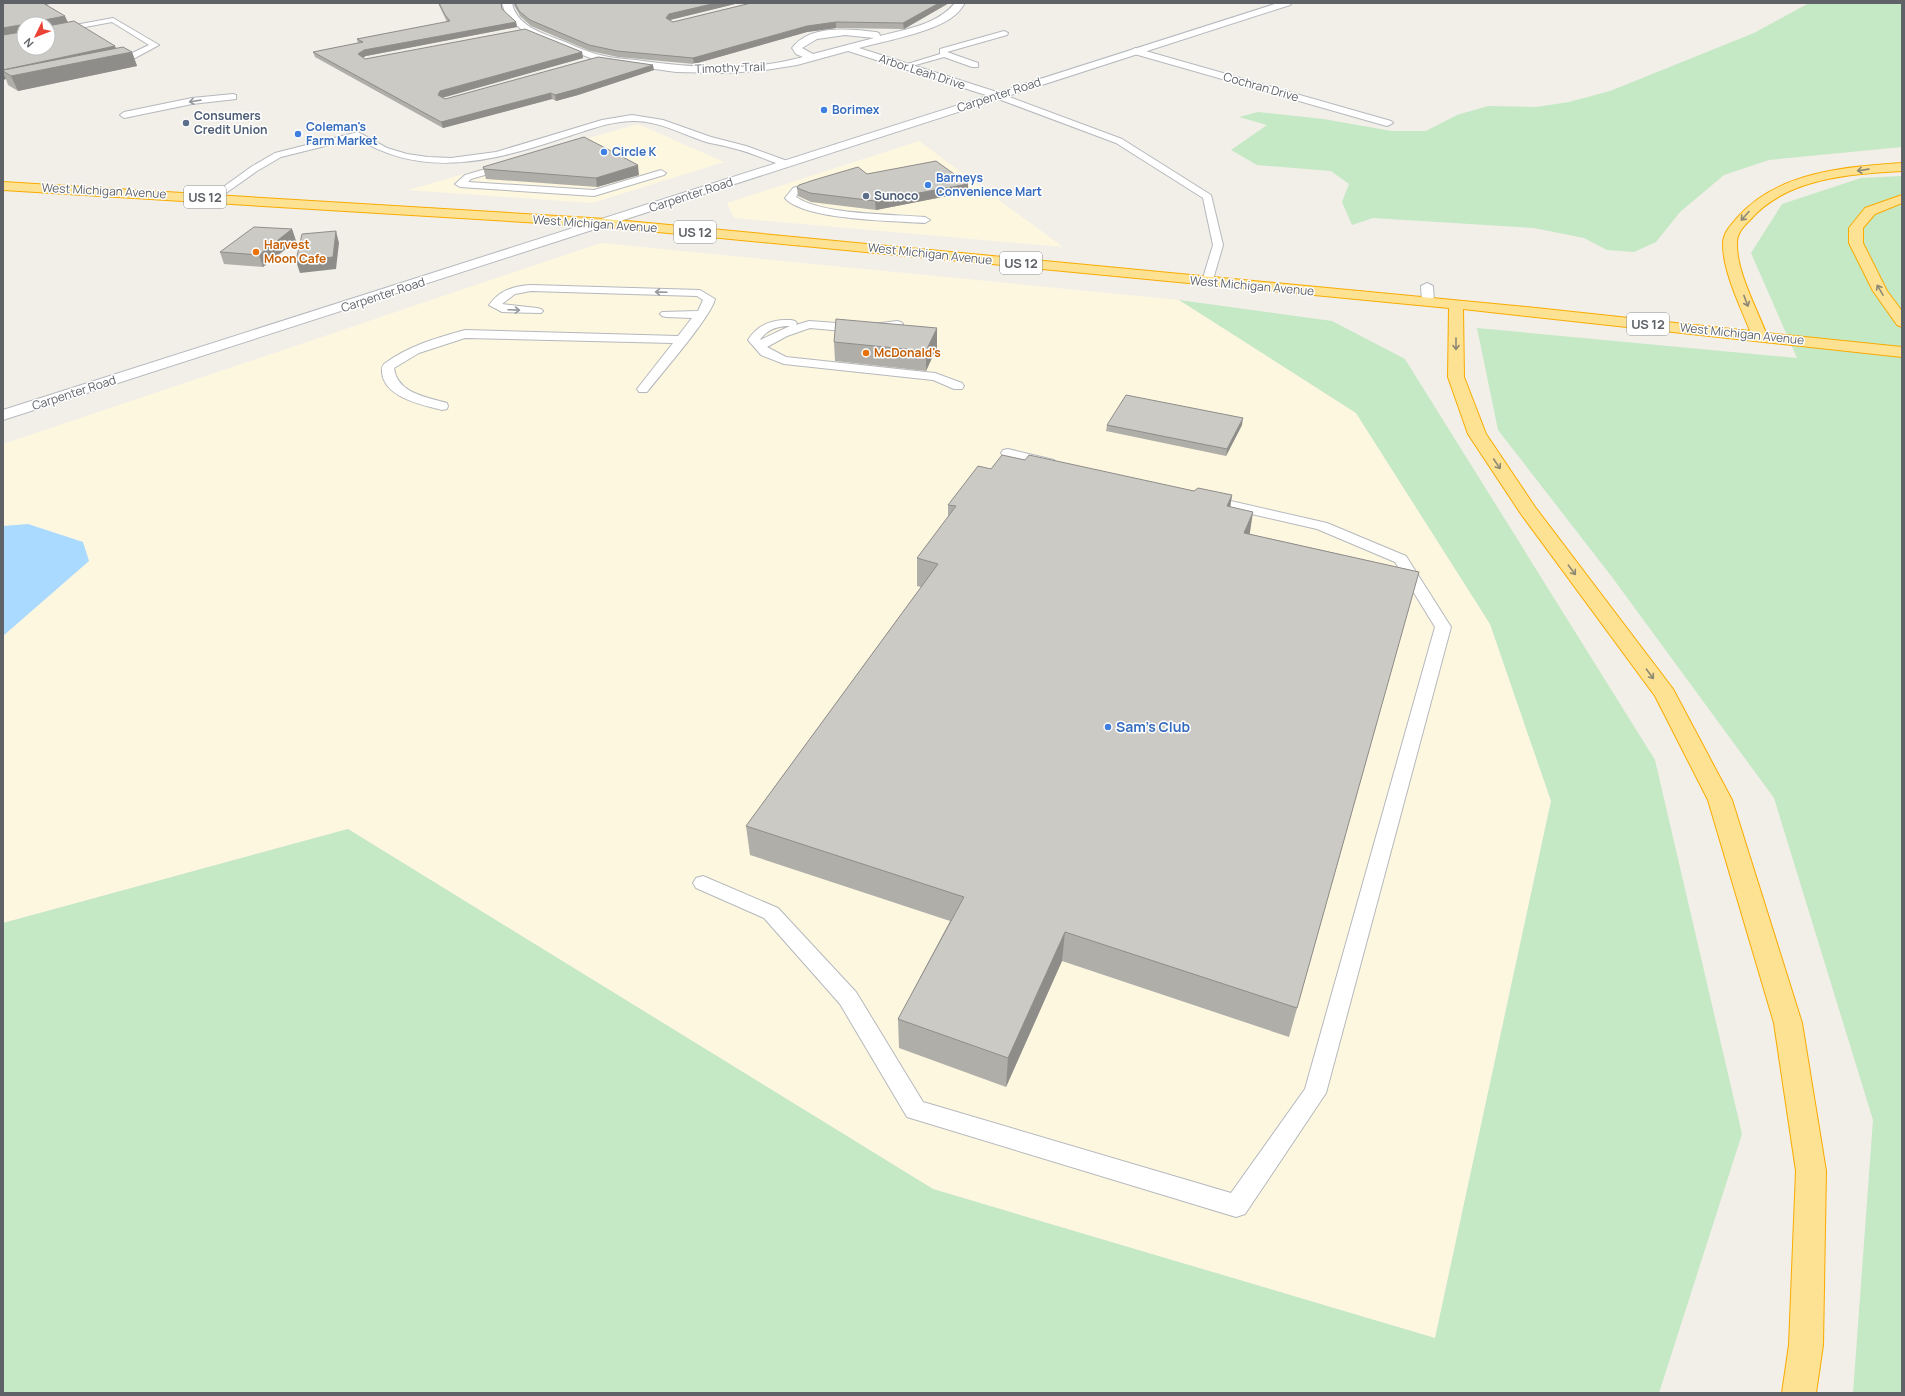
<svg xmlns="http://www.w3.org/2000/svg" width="1905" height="1396" viewBox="0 0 1905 1396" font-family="Manrope,sans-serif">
<rect width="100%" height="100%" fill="#f1efe8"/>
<path fill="#fef7e0" d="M638,124L724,162L592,203L408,190Z
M919,141L1063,247L734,218L727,203Z
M601,243L1179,300L1356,413L1490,624L1551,801L1435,1338L933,1189L348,829L3,923V444Z"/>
<path fill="#c5e8c5" d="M1809,3H1902V147L1769,160L1724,175L1680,212L1656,242L1634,252L1607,250L1584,238L1534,228L1373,218L1352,225L1342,202L1349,184L1331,171L1257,165L1231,150L1267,125L1239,117L1258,112L1323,119L1392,131H1426L1457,115L1488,106L1536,107L1569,102L1610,91L1754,33Z
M1902,176V1393H1853L1873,1120L1774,798L1612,577L1498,430L1477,328L1797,358L1751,253L1782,204L1861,178Z
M1179,300L1332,321L1405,359L1655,760L1742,1134L1659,1393H3V923L348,829L933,1189L1435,1338L1551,801L1490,624L1356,413Z"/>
<path fill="#aadaff" d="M28,524L83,542L89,561L3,636V526Z"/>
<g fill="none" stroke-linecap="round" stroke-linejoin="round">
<defs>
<path id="lane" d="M113,18L159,45L135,58L111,62L107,60L108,58L130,54L149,45L112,22L48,34V30Z
M1004,31L1008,33L1007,35L947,52L978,63V67H972L944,57L905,68L901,66L940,54V49Z
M996,92L1122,139L1211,195L1223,245L1212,283H1204L1202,281L1213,245L1203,198L1116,143L993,97V93Z
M233,94L236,95V99L192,104L124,118L120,115L124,112L192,98Z
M632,115L663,120L711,137L746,146L790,162L792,164L787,167L784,166C767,160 750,152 732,148C723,145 712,144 703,141C680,133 658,121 634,121C609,121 586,131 563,138C494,161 423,180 357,138L281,157L257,171L216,200H210L208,198L251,167L275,153L358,132L387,148L407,154L428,157L451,158L496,152L602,120Z
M506,163L511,166L509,168L471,179L468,182L594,190L661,170L666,173L664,175L594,196L460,187L455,184L465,175Z
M819,180L822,181L824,183L822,185L799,192L796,197C823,215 891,214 925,217L930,220L925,223C895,221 803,220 785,198L793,188Z
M1427,283L1433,286L1434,302L1428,305L1422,302L1421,286Z
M531,285L700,290L715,299C711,317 661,374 647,392H639L637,389L673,343L465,338L419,353L394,368C397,393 426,397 447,403L448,406L447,409L442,410C423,405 385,398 382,373C382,369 381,368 384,364C408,346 436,338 465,330L678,336L692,318L666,317L662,316L660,314L662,312L698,311L703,300L697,296L531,291L515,294L502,304L537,308L541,309L543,311L541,313L502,312L489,305C500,290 514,286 531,285Z
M791,320L795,321L797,323L796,325L809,321L865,325L897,321L901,322L903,324L901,326L865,333L810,328L787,336L767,347L786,357L935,373L962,383L964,386L962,389H954L933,380L784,364L761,355L748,340C758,324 773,319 791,320ZM790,326L760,340C767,329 778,326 790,326Z
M1008,449L1054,460L1056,463L1054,466L1049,467L1003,456L1001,453L1003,450Z
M1209,496L1327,523L1406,556L1451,627L1326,1093L1245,1214L1236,1217L907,1117L840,1004L764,918L696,888L693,883L696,878L703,876L778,908L856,992L923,1102L1231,1193L1305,1089L1435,627L1395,562L1317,529L1204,503L1202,500L1204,497Z"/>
<path id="street" d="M502,3H512C516,25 541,33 560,40C573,45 586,52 600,55C611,58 624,59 636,60C691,68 749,72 803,57L796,54L792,48C810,24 850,29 876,32L879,33L880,36C906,29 937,25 955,3H965C962,7 959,12 955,15C936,32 884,41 859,48L1000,93L1001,95L1000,97H992L848,51L797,65L758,71L723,73L676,72L598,61L524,32L506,15ZM845,35L874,38L813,54L802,48L817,39Z
M1135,48L1391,121L1393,123L1387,126L1383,125L1131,53L1130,51Z"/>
<path id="secondary" d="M1278,3H1292L1290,5L3,420V410Z"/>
<path id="highway" d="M1902,163V171C1850,174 1786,178 1750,220C1743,227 1737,233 1737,243C1736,270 1756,307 1766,333L1902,347V357L1463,309L1464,377L1486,434L1535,507L1673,689L1732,800L1802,1023L1826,1171L1823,1345L1816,1393H1782L1789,1345L1796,1171L1774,1023L1708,800L1655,696L1521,514L1468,434L1448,377L1449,308L606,227L3,190V182L606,219L1536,308L1750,331C1740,305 1723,272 1723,244C1723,233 1730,226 1737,218C1777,172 1844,167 1902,163Z
M1902,195V203L1875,214L1863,228V243L1887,291L1902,311V327L1897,325L1873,291L1849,243V228L1865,208Z"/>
</defs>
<use href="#lane" stroke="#b5b8bc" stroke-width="2"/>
<use href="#street" stroke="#b5b8bc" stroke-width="2"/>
<use href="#secondary" stroke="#b6babf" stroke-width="2"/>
<use href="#highway" stroke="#f9ab00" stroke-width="2"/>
<use href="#lane" fill="#fff" fill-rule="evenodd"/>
<use href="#street" fill="#fff" fill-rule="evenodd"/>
<use href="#secondary" fill="#fff" fill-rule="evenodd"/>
<use href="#highway" fill="#fde293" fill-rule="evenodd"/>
</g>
<path fill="#afaea9" d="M3,3H54L46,5L68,22L115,46L116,48L132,52L137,66L18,91L8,85L6,79L3,80Z
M438,3H501L502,9L516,22L517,27L366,56L363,57L365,59L582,52L583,58L442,97L445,99L654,70L578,95L556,101L552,99L443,128L315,57L313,52L358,43L357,39L447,22Z
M513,3H739L669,20L673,22L751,3H949L904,29L836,28L807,32L694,64L618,57L590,51L531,26L520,16Z
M483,167L639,175L597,187L486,179Z
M968,184V192L876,210L811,202L798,196L797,188Z
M292,229L296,241L263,267L224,264L220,252Z
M834,342L937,347L926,371L835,361Z
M1107,425H1242L1226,456L1106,431Z
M991,469L1232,495L1230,507L1250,534L1419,572L1289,1037L1062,961L1006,1087L899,1048L898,1019L950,921L750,855L746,826L921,587L917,586V558L948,517V505Z"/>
<path fill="#8f8d8a" d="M37,3H54L38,6Z
M716,3H739L670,20L667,23L666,18L669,14Z
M939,3H949L904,29L903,23Z
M65,16L69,25L48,28V24H44V20Z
M516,22L517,27L366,56L360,59L358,54L364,50Z
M836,22V28L807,32L694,64L693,58L807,26Z
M20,25L24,34L3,37V28Z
M115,46L118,55L132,52L137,66L18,91L11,76L3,70Z
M582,52L583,58L442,98L438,95L440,91Z
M653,65L654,70L578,95L556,101L555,95Z
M3,73L6,79L3,80Z
M551,93L552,99L443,128L441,122Z
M638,165L639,175L597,187L596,178Z
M968,184V192L876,210L875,201Z
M292,229L296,241L263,267L259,255Z
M336,231L339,243L336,269L300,273L296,261Z
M937,328V347L926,371V351Z
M1243,418L1242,425L1226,456L1227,449Z
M1232,495L1228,522L1227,506Z
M1253,512L1249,539L1244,533Z
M1065,932L1062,961L1006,1087L1008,1058Z"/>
<path fill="#cccac5" stroke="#8f8d8a" d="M3,3H43L65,16L44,20V24H24V48H48V26L74,21L115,46L3,70V35L21,32L22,26L20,25L3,28Z
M439,3H501L502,9L516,22L364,50L358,54L365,59L525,29L582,52L440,91L438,95L445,99L598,57L653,65L577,89L555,95L551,93L441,122L313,52L363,42L357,39L450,21L445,15Z
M515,3H716L669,14L666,18L673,22L751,3H939L903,23L836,22L807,26L693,58L617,51L589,45L530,20L519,11Z
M123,47L132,52L11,76L3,71V70Z
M584,137L638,165L596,178L484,169L483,167Z
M936,161L968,184L875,201L810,193L797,188L799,185L814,180L858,167L867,174Z
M254,227L292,229L259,255L220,252Z
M336,231L333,257L296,261L302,234Z
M836,319L937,328L926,351L834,342Z
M1126,395L1243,418L1227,449L1107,425Z
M1002,455L1025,460L1029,455L1194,491L1198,488L1232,495L1227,506L1253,512L1244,533L1419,572L1297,1008L1065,932L1008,1058L898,1019L964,897L746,826L938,564L917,558L956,506L948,505L978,466L991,469Z"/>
<defs><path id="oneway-shaft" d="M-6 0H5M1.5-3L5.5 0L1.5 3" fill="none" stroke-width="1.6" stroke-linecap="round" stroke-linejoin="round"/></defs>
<g stroke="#979a9d">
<use href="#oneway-shaft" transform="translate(195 101) rotate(172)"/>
<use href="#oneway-shaft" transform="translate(661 292) rotate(-178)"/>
<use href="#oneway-shaft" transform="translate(514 310) rotate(2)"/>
</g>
<g stroke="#8e8975">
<use href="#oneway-shaft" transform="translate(1863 170) rotate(172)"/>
<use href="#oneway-shaft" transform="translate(1745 216) rotate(132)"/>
<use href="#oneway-shaft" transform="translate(1880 290) rotate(-120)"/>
<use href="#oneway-shaft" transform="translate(1746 301) rotate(69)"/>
<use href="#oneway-shaft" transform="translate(1456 344) rotate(90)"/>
<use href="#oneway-shaft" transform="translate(1497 464) rotate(56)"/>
<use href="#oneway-shaft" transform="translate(1572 570) rotate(53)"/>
<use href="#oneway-shaft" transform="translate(1650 674) rotate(53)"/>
</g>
<g fill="#3f7fe0" stroke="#fff" stroke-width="1.5">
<circle cx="824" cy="110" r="4"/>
<circle cx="298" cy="134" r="4"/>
<circle cx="604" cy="152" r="4"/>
<circle cx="928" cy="185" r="4"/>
<circle cx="1108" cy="727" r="4"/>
</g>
<g fill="#5c6f8a" stroke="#fff" stroke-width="1.5">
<circle cx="186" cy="123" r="4"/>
<circle cx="866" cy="196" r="4"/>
</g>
<g fill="#e8710a" stroke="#fff" stroke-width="1.5">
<circle cx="256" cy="252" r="4"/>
<circle cx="866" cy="353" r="4"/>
</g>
<g text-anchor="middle" stroke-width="3" stroke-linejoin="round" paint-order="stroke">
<g font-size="12" fill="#5f6368" stroke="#fff">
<text transform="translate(730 68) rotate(-2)" y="4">Timothy Trail</text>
<text transform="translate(922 72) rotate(18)" y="4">Arbor Leah Drive</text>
<text transform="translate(1261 87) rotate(16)" y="4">Cochran Drive</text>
<text transform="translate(999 95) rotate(-18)" y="4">Carpenter Road</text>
<text transform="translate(104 191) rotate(3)" y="4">West Michigan Avenue</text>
<text transform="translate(691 195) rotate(-18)" y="4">Carpenter Road</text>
<text transform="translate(595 224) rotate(4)" y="4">West Michigan Avenue</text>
<text transform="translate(930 254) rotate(6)" y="4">West Michigan Avenue</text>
<text transform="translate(1252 286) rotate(5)" y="4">West Michigan Avenue</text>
<text transform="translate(383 295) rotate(-18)" y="4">Carpenter Road</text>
<text transform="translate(1742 334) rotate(6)" y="4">West Michigan Avenue</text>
<text transform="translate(74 393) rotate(-18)" y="4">Carpenter Road</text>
</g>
<g font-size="12" font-weight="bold" fill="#366cbe" stroke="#fff" text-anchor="start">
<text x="832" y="114">Borimex</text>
<text x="306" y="131">Coleman's<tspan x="306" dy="14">Farm Market</tspan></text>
<text x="612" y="156">Circle K</text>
<text x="936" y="182">Barneys<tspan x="936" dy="14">Convenience Mart</tspan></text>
</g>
<g font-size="12" font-weight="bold" fill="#4e5e75" stroke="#fff" text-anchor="start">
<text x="194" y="120">Consumers<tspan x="194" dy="14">Credit Union</tspan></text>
<text x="874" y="200">Sunoco</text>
</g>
<g font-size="12" font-weight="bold" fill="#c56008" stroke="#fff" text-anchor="start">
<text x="264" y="249">Harvest<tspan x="264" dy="14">Moon Cafe</tspan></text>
<text x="874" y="357">McDonald's</text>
</g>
<g fill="#fff" stroke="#8f9295" stroke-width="1">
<rect x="184" y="186" width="42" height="22" rx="3"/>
<rect x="674" y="221" width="42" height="22" rx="3"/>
<rect x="1000" y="252" width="42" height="22" rx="3"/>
<rect x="1627" y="313" width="42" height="22" rx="3"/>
</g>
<g font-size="13" font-weight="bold" fill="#5f6368">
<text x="205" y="202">US 12</text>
<text x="695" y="237">US 12</text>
<text x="1021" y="268">US 12</text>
<text x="1648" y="329">US 12</text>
</g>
<g font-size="14" font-weight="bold" fill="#366cbe" stroke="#fff" text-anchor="start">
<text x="1116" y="732">Sam's Club</text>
</g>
</g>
<rect width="1905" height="1396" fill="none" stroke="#5f6368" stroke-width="8"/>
<g transform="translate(36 36) rotate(227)"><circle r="19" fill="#ffffff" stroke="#bfc1c3"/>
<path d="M0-3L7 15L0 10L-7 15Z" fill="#ea4335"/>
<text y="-6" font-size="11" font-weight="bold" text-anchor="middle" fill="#5f6368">N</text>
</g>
</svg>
